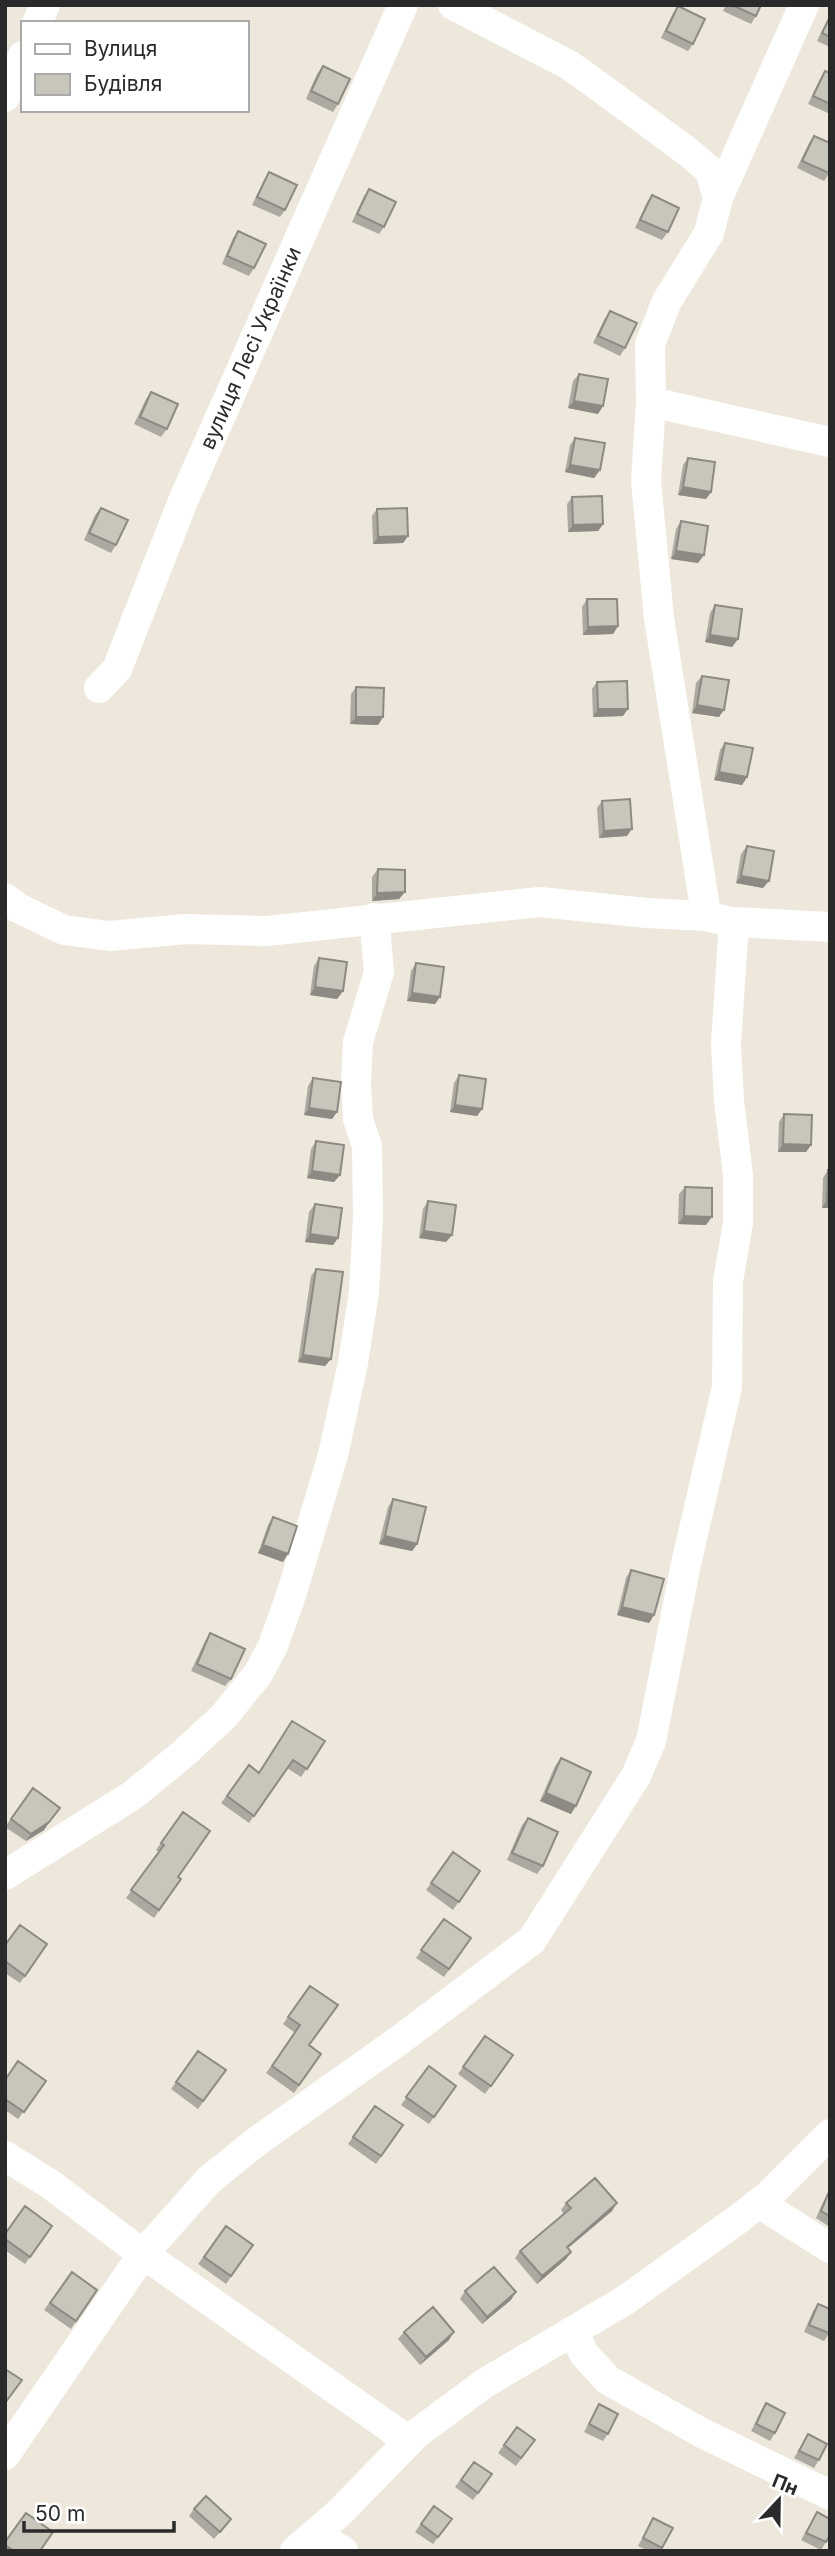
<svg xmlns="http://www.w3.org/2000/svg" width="835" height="2556" viewBox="0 0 835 2556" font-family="Inter,sans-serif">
<rect width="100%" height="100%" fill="#ede8db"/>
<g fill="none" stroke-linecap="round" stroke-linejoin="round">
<g stroke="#fff" stroke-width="30">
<path d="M453,5L569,65L593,82L688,152L710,171L718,198L709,233L667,301L650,344L651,402L646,481L659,618L704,901L705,916"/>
<path d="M37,23L45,5"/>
<path d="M5,97L23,56"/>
<path d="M718,198L804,5"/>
<path d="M651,402L830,442"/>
<path id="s1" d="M99,688L117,669L183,501L403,5"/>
<path d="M5,898L18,908L64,930L110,936L186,929L267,931L540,902L647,913L705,916L723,920"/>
<path d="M5,1875L133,1795L184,1753L224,1716L258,1674L273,1646L292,1592L333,1455L353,1363L364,1292L368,1217L367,1146L358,1119L356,1084L358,1042L379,972L374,918"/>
<path d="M5,2156L50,2184L132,2246L409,2441"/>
<path d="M759,2203L830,2248"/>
<path d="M573,2331L584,2354L608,2380L702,2433L830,2495"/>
<path d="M5,2455L143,2254L209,2180L256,2142L401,2039L532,1940L636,1776L651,1741L686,1564L727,1387L728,1281L738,1223V1175L729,1101L726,1044L734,922L830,927"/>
<path d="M315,2534L343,2551"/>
<path d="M295,2551L340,2512L416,2434L485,2383L624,2301L737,2220L767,2197L830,2134"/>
</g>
</g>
<path fill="#aca9a1" d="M726,5H761L756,16L751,24L723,11Z
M678,6L693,44L688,51L661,38L673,13Z
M830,14V47L817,41Z
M323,66L338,104L333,112L306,99L317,74Z
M825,71L830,73V114L808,104L820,79Z
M814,136L830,172L824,181L797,168L809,143Z
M269,172L285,210L280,217L252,205L264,180Z
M369,189L384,227L379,234L352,222L364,196Z
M652,195L668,232L662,240L635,228L647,202Z
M238,231L254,268L249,276L222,264L233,238Z
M610,311L625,348L620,356L593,343L605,318Z
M579,374L603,406L598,414L568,408L573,381Z
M151,392L167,429L161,437L134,424L146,399Z
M575,438L600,470L594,478L565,472L570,445Z
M688,458L711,492L706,499L678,495L683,465Z
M572,497L603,524L598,531L568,532L567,504Z
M101,508L116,545L111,553L84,540L95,515Z
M377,509L408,536L403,543L373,544L372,516Z
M681,521L704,555L698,563L671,559L676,529Z
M587,599L618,626L613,634L583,635L582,607Z
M715,605L738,639L732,647L705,642L710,613Z
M702,676L719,717L692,713L696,683Z
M597,682L623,716L593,717L592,689Z
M356,687L383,717L378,725L350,724L351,694Z
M725,743L747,777L742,785L714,780L720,750Z
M602,801L627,836L599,838L597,808Z
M747,846L763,888L736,883L741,854Z
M378,869L405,892L399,899L372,901V877Z
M319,958L343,991L337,999L310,995L314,966Z
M416,963L440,997L435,1004L407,1001L411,971Z
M459,1075L482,1109L477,1116L450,1112L454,1083Z
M313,1078L337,1112L332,1119L304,1115L308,1086Z
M784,1114L811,1145L806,1152H778L779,1122Z
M316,1141L340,1175L334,1182L307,1178L311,1149Z
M828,1170L830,1208H822L823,1178Z
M685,1187L706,1225L678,1224L679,1194Z
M428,1201L452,1235L446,1242L419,1238L423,1209Z
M315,1204L338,1238L333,1245L305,1242L309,1212Z
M316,1269L331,1359L325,1366L298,1362L311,1276Z
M393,1499L417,1544L412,1551L379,1544L388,1507Z
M273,1517L283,1562L258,1553L268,1525Z
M631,1570L654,1615L649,1623L617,1615L626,1578Z
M210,1633L231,1679L225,1686L191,1671L205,1641Z
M325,1741L301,1777L287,1768L249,1823L221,1803L249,1765L259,1772Z
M561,1758L571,1814L540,1801L555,1766Z
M33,1788L60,1808L44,1830L26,1841L5,1827Z
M183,1812L178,1877L181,1879L154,1918L126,1898L159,1852L156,1850Z
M528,1818L543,1866L537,1874L507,1860L522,1825Z
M453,1852L480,1871L453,1910L426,1890Z
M444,1919L471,1938L444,1977L416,1958Z
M47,1944L20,1983L5,1973V1945Z
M310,1986L309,2045L321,2054L294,2093L266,2073L295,2033L283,2024Z
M485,2036L513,2055L485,2094L458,2074Z
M198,2051L226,2070L198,2109L171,2089Z
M429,2066L456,2086L429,2124L401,2105Z
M5,2080L46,2081L18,2119L5,2110Z
M375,2106L403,2125L376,2164L348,2144Z
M828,2194L830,2195V2227L816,2218L823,2202Z
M566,2203L612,2211L568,2248L571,2252L566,2259L537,2284L515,2258L520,2251L564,2214L561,2210Z
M52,2226L25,2264L5,2250V2234Z
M226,2226L253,2245L226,2284L198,2264Z
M72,2272L97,2290L71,2329L44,2310Z
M465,2291L511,2300L482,2324L460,2299Z
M818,2304L830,2332L824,2341L804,2332L813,2311Z
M404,2332L449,2340L420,2365L398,2339Z
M766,2403L775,2433L770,2441L751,2431L761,2411Z
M599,2404L608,2434L603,2441L584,2432Z
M517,2427L535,2440L516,2466L498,2453Z
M808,2434L819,2460L814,2468L794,2458Z
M474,2462L492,2474L473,2500L455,2487Z
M434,2506L452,2519L433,2544L415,2532Z
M194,2509L231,2519L214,2539L189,2516Z
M817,2512L826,2542L821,2550L801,2540Z
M653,2518L662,2548L660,2551H648L638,2546Z
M5,2542L40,2551H5Z"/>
<path fill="#8c8a83" d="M574,401L603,406L598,414L568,408Z
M570,465L600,470L594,478L565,472Z
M683,487L711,492L706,499L678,495Z
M603,524L598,531L568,532L573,525Z
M408,536L403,543L373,544L378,537Z
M676,551L704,555L698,563L671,559Z
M618,626L613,634L583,635L588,627Z
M710,635L738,639L732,647L705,642Z
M697,705L724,710L719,717L692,713Z
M598,709H628L623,716L593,717Z
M356,717H383L378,725L350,724Z
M719,772L747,777L742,785L714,780Z
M632,829L627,836L599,838L604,831Z
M741,876L769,881L763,888L736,883Z
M405,892L399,899L372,901L377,893Z
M315,987L343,991L337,999L310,995Z
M412,993L440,997L435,1004L407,1001Z
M455,1105L482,1109L477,1116L450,1112Z
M309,1108L337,1112L332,1119L304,1115Z
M783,1144L811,1145L806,1152H778Z
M312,1171L340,1175L334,1182L307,1178Z
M827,1200H830V1208H822Z
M684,1216L712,1217L706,1225L678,1224Z
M424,1231L452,1235L446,1242L419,1238Z
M310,1234L338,1238L333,1245L305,1242Z
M303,1355L331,1359L325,1366L298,1362Z
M385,1536L417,1544L412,1551L379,1544Z
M263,1545L288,1554L283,1562L258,1553Z
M622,1607L654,1615L649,1623L617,1615Z
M546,1793L576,1806L571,1814L540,1801Z
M49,1822L44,1830L26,1841L31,1834Z
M617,2203L612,2211L561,2254L567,2247Z
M571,2252L566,2259L537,2284L542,2276Z
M516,2292L511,2300L482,2324L487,2317Z
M454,2332L449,2340L420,2365L426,2357Z"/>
<path fill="#c8c5bb" stroke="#8c8a83" stroke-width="2" d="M732,5H761L756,16Z
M678,6L705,19L693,44L666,31Z
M830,17V37L822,33Z
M323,66L350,79L338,104L311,91Z
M825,71L830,73V104L813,96Z
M814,136L830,143L829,173L802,161Z
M269,172L297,185L285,210L257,197Z
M369,189L396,202L384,227L357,214Z
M652,195L679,208L668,232L640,220Z
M238,231L266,244L254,268L227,256Z
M610,311L637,323L625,348L598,336Z
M579,374L608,379L603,406L574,401Z
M151,392L178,404L167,429L140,417Z
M575,438L605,443L600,470L570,465Z
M688,458L715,462L711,492L683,487Z
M602,496L603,524L573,525L572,497Z
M101,508L128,520L116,545L89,533Z
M407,508L408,536L378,537L377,509Z
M681,521L708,526L704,555L676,551Z
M587,599H617L618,626L588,627Z
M715,605L742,609L738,639L710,635Z
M702,676L729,680L724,710L697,705Z
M627,681L628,709H598L597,682Z
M356,687L384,688L383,717H356Z
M725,743L753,748L747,777L719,772Z
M630,799L632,829L604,831L602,801Z
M747,846L774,851L769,881L741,876Z
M378,869L405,870V892L377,893Z
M319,958L347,962L343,991L315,987Z
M416,963L444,967L440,997L412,993Z
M459,1075L486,1079L482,1109L455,1105Z
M313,1078L341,1082L337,1112L309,1108Z
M784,1114L812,1115L811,1145L783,1144Z
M316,1141L344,1145L340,1175L312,1171Z
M828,1170H830V1200H827Z
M685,1187L712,1188V1217L684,1216Z
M428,1201L456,1205L452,1235L424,1231Z
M315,1204L342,1208L338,1238L310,1234Z
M316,1269L343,1272L331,1359L303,1355Z
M393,1499L426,1507L417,1544L385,1536Z
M273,1517L297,1526L288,1554L263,1545Z
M631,1570L664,1579L654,1615L622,1607Z
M210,1633L245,1649L231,1679L197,1664Z
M292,1721L325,1741L307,1769L293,1760L254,1816L227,1796L249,1765L259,1773Z
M561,1758L591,1772L576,1806L546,1793Z
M33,1788L60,1808L49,1822L31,1834L11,1819Z
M183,1812L210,1831L178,1877L181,1879L159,1910L131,1890L164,1845L161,1843Z
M528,1818L558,1832L543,1866L512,1853Z
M453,1852L480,1871L459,1902L431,1883Z
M444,1919L471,1938L449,1969L421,1950Z
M20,1925L47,1944L25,1976L5,1961V1945Z
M310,1986L338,2005L309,2045L321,2054L299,2085L272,2066L300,2025L288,2017Z
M485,2036L513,2055L491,2086L463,2067Z
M198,2051L226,2070L203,2101L176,2082Z
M18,2061L46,2081L24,2112L5,2099V2080Z
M429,2066L456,2086L434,2117L406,2097Z
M375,2106L403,2125L381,2156L353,2137Z
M595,2178L617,2203L567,2247L571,2252L542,2276L520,2251L571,2208L566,2203Z
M828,2194L830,2195V2216L821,2211Z
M25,2206L52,2226L30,2257L5,2239V2234Z
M226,2226L253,2245L231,2276L204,2257Z
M494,2267L516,2292L487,2317L465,2291Z
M72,2272L97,2290L76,2321L50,2303Z
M818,2304L830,2309L829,2333L809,2325Z
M433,2307L454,2332L426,2357L404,2332Z
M5,2369L22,2380L5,2403Z
M766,2403L785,2413L775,2433L756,2424Z
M599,2404L618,2414L608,2434L589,2424Z
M517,2427L535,2440L521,2458L504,2445Z
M808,2434L827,2444L819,2460L799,2451Z
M474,2462L492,2474L478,2493L461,2480Z
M206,2496L231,2519L220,2532L194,2509Z
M434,2506L452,2519L438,2537L421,2524Z
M817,2512L830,2519V2535L826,2542L806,2533Z
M26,2513L53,2532L40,2551H14L5,2545V2542Z
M653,2518L673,2528L662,2548L643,2538Z"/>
<g text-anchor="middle" stroke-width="6" stroke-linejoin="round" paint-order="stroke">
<g font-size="21" fill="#2a2a2a" stroke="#fff">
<text dy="7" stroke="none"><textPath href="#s1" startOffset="374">вулиця Лесі Українки</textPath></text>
</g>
</g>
<rect width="835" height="2556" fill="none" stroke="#2a2a2a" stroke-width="14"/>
<rect x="21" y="21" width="228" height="91" fill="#ffffff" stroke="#aaaaaa" stroke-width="2"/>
<rect x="35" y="44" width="35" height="10" fill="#ffffff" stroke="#aaaaaa" stroke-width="2"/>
<text x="84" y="56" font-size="21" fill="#2a2a2a">Вулиця</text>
<rect x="35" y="74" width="35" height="21" fill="#c8c5bb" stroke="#aaaaaa" stroke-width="2"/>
<text x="84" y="91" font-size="21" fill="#2a2a2a">Будівля</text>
<g transform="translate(779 2500) rotate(22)" stroke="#ffffff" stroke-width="5" paint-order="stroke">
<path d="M0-5L12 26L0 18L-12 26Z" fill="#2a2a2a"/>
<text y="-10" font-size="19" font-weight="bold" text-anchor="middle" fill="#2a2a2a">Пн</text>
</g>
<path d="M24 2521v10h150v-10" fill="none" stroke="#2a2a2a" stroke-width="3.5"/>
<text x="35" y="2521" font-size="21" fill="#2a2a2a" stroke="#ffffff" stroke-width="5" paint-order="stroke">50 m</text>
</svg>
